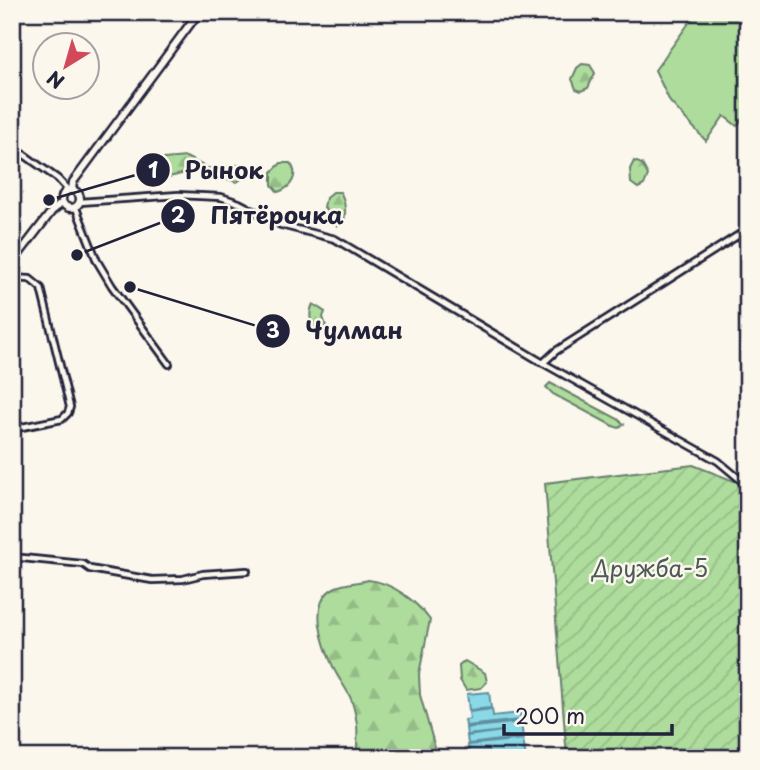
<svg xmlns="http://www.w3.org/2000/svg" width="760" height="770" viewBox="0 0 760 770" font-family="'Playpen Sans',sans-serif">
<defs>
<pattern id="forest-firs" width="22" height="20" patternUnits="userSpaceOnUse" patternTransform="scale(1.75)"><rect width="22" height="20" fill="#addc9c"/><path d="M5 1l3.5 6h-7zM16 11l3.5 6h-7z" fill="#95bc87"/></pattern>
<pattern id="garden-furrows" width="10" height="10" patternUnits="userSpaceOnUse" patternTransform="scale(1.75)"><rect width="10" height="10" fill="#addc9c"/><path d="M-1 1l2-2M0 10L10 0M9 11l2-2" fill="none" stroke="#95bc87"/></pattern>
</defs>
<rect width="100%" height="100%" fill="#fbf7ec"/>
<filter id="ink" filterUnits="userSpaceOnUse"><feTurbulence type="fractalNoise" baseFrequency=".0143" numOctaves="2"/><feDisplacementMap in="SourceGraphic" scale="14" xChannelSelector="R" yChannelSelector="G"/><feConvolveMatrix kernelMatrix="1 2 1 2 8 2 1 2 1" color-interpolation-filters="sRGB"/></filter>
<g filter="url(#ink)">
<path fill="url(#forest-firs)" stroke="#687f6c" stroke-width="2" d="M582,64L590,65L595,73L588,88L581,91L576,89L572,79L577,68Z
M186,157L207,168L215,169L238,165L244,171V177L237,182C224,179 211,171 198,171C179,171 169,184 149,172L153,164L164,159Z
M634,161L642,164L648,175L644,185L638,188L631,183L630,169Z
M281,163H290C300,175 291,188 278,192L272,185V172Z
M333,192H340C345,199 347,215 343,223L337,226L332,222L324,207L326,198Z
M313,304L325,312L323,317L326,326L319,331L312,328C310,320 309,311 313,304Z
M550,383L618,419L624,424L619,428L613,426L553,394L546,387Z
M368,580C392,582 416,601 430,620L419,674L420,695L438,758H356C358,735 359,722 351,699C347,689 340,681 335,671C325,650 305,601 336,587C346,583 358,583 368,580Z
M465,661L485,673L487,682L481,688L466,690L460,680L459,666Z"/>
<path fill="#addc9c" stroke="#687f6c" stroke-width="2" d="M697,12H748V111L737,126L724,116L706,141L670,102L655,70Z"/>
<path fill="url(#garden-furrows)" stroke="#687f6c" stroke-width="2" d="M693,465L737,482L748,499V758H567L545,483Z"/>
<path fill="#8ad9e6" stroke="#6090a2" stroke-width="2" d="M489,692L491,708L469,710L467,694Z
M492,709L493,716L520,713L521,720L466,726L465,720L470,719L469,712Z
M521,722L523,737L468,744L467,736L503,731L467,735L466,728Z
M523,739L526,758H470L468,745Z"/>
<g fill="none" stroke-linecap="round" stroke-linejoin="round">
<defs>
<path id="minor" d="M12,146L58,179L68,190
M80,202L178,195L221,197L239,203L281,225L335,239L543,363L718,461L748,486
M76,208L97,261L112,286L169,364
M12,278L30,279L41,288L70,407L68,413L62,419L12,429
M543,363L556,351L748,229
M12,557L83,564L90,569L152,580L183,579L203,574L247,571
M12,615V657"/>
<path id="tertiary" d="M12,17L16,12
M62 199a9 9 0 1 1 18 0a9 9 0 1 1-18 0Z
M72,190L73,182L79,174L199,12
M12,263L52,211L62,203"/>
</defs>
<use href="#minor" stroke="#22223b" stroke-width="10"/>
<use href="#tertiary" stroke="#22223b" stroke-width="11"/>
<use href="#minor" stroke="#fbf7ec" stroke-width="4.5"/>
<use href="#tertiary" stroke="#fbf7ec" stroke-width="6"/>
</g>
</g>
<g text-anchor="middle" stroke-width="5" stroke-linejoin="round" paint-order="stroke">
<g font-size="23" fill="#4c5a58" stroke="#fbf7ec">
<text x="650" y="577">Дружба-5</text>
</g>
</g>
<path fill="none" stroke="#22223b" stroke-width="2.5" d="M49 200L153 170M77 255L178 216M130 287L273 331"/>
<g fill="#22223b" stroke="#fbf7ec" stroke-width="2.5">
<circle cx="49" cy="200" r="7"/>
<circle cx="77" cy="255" r="7"/>
<circle cx="130" cy="287" r="7"/>
<circle cx="153" cy="170" r="18"/>
<circle cx="178" cy="216" r="18"/>
<circle cx="273" cy="331" r="18"/>
</g>
<g font-size="21" text-anchor="middle" font-weight="bold" fill="#fff">
<text x="153" y="178">1</text>
<text x="178" y="223">2</text>
<text x="273" y="338">3</text>
</g>
<g font-size="24" text-anchor="middle" font-weight="bold" fill="#22223b" stroke="#fbf7ec" stroke-width="5" stroke-linejoin="round" paint-order="stroke">
<text x="224" y="179">Рынок</text>
<text x="277" y="224">Пятёрочка</text>
<text x="354" y="339">Чулман</text>
</g>
<rect width="760" height="770" fill="none" stroke="#fbf7ec" stroke-width="42"/>
<rect x="21" y="21" width="718" height="728" fill="none" stroke="#22223b" stroke-width="2.5" filter="url(#ink)"/>
<g transform="translate(66 66) rotate(217)"><circle r="33" fill="#fbf7ec" stroke="#a4a2a5" stroke-width="2"/>
<path d="M0-5L12 26L0 18L-12 26Z" fill="#d1495b"/>
<text y="-10" font-size="19" font-weight="bold" text-anchor="middle" fill="#22223b">N</text>
</g>
<path d="M504 724v10h168v-10" fill="none" stroke="#22223b" stroke-width="3.5"/>
<text x="515" y="724" font-size="21" fill="#22223b" stroke="#fbf7ec" stroke-width="5" paint-order="stroke">200 m</text>
</svg>
